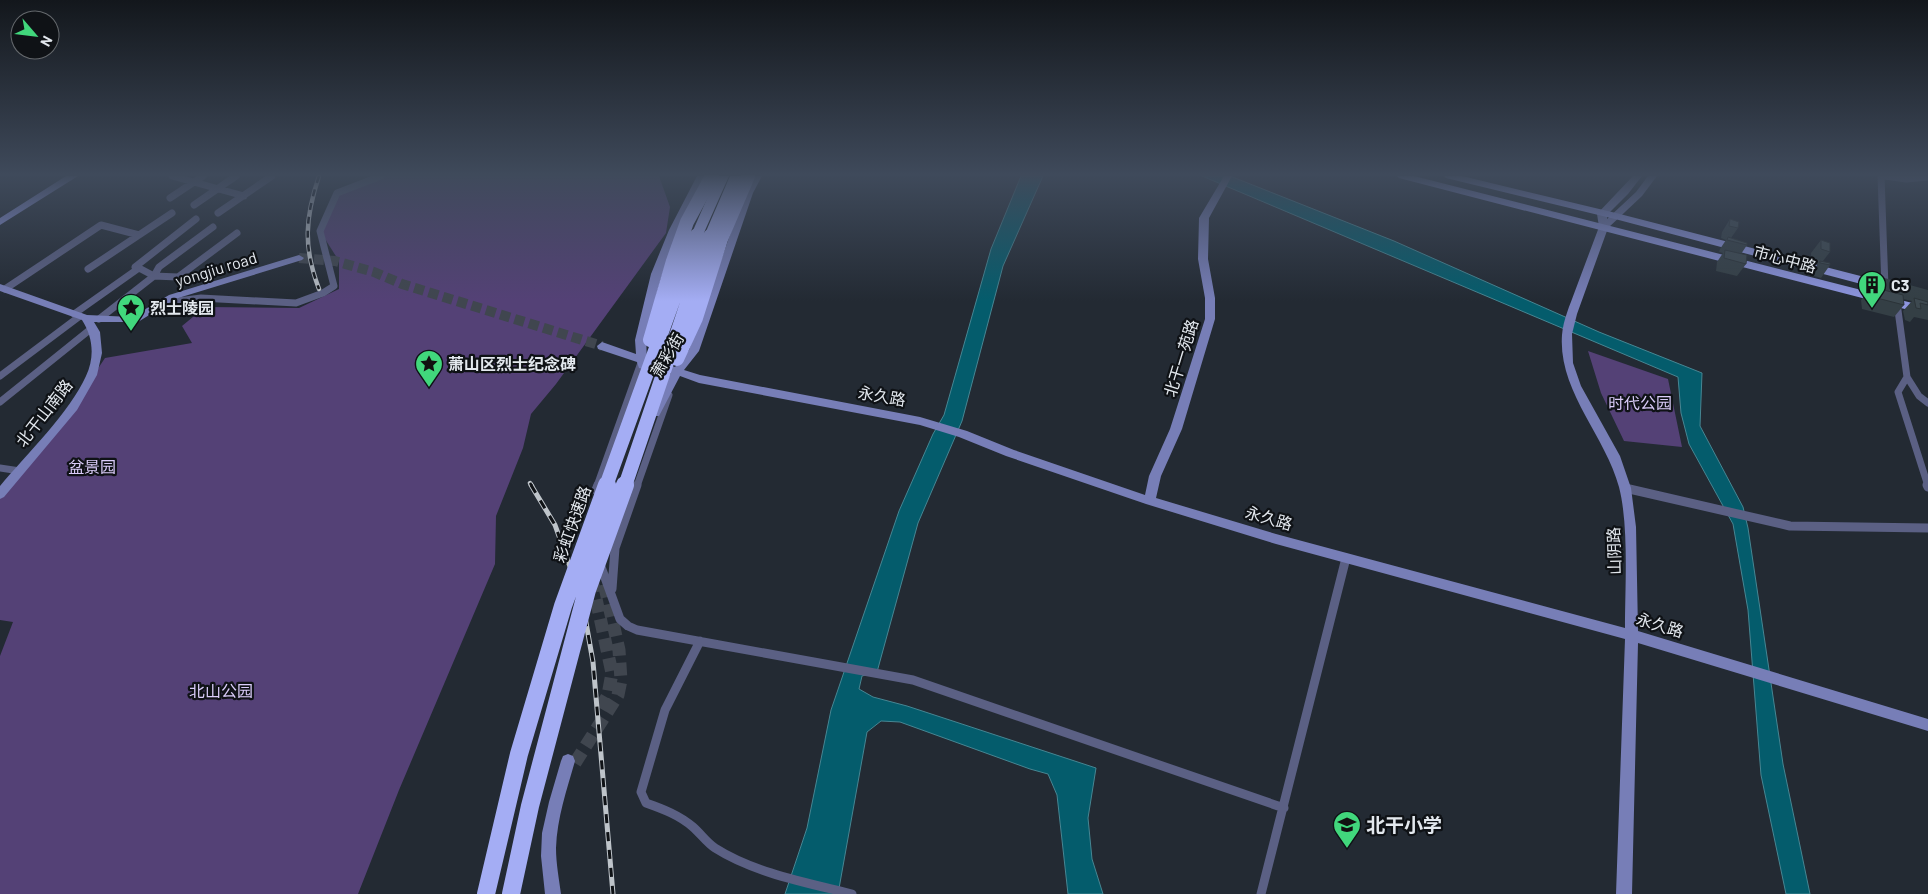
<svg xmlns="http://www.w3.org/2000/svg" width="1928" height="894" viewBox="0 0 1928 894" font-family="Barlow,'Noto Sans SC',sans-serif">
<rect width="100%" height="100%" fill="#232a33"/>
<path fill="#544176" d="M381,176H659L670,207L666,233L556,384L531,414L523,448L496,516L495,564L399,790L358,894H0V656L13,622L0,620V492L81,394L105,358L192,343L182,326L205,307L299,308L339,289V261L320,231L337,193Z
M1588,351L1668,379L1682,447L1624,441L1601,393Z"/>
<path fill="#045c6c" stroke="#478693" d="M1021,176H1043L1003,266L962,421L918,523L877,672L862,676L859,689L873,697L907,706L1096,768L1088,818L1092,859L1103,894H1068L1057,795L1048,774L1030,769L900,722L881,721L867,732L838,894H785L807,828L831,710L899,511L933,434L944,415L991,249Z
M1202,176H1230L1394,241L1599,332L1702,373L1700,426L1743,507L1748,528L1783,764L1810,894H1786L1761,775L1748,610L1733,524L1689,444L1681,413L1678,377Z"/>
<g fill="none" stroke-linecap="round" stroke-linejoin="round">
<path stroke="#40464f" stroke-width="10" stroke-dasharray="10 5" stroke-linecap="butt" d="M299,258L335,261L374,272L402,284L602,346"/>
<path stroke="#40464f" stroke-width="13" stroke-dasharray="13 7" stroke-linecap="butt" d="M592,580L612,673L608,695L599,711
M575,763L618,695L621,680L619,650L602,574"/>
<path stroke="#5b6084" stroke-width="7" d="M172,176L244,196
M1881,176L1885,287
M1885,176L1906,179L1928,177
M170,198L203,176
M194,205L236,176
M218,213L272,176
M139,268L154,276L178,277L237,233
M88,269L172,213
M5,289L101,225L139,235
M163,303L201,298L296,303L323,293L334,286L320,231L337,193L381,176
M1897,303L1907,377L1898,392L1928,486
M74,314L139,268L135,267L196,219
M99,319L154,276L159,267L213,227
M0,376L80,316
M1907,377L1919,396L1928,403
M0,402L92,328
M0,468L20,471
M597,486L642,360
M637,486L669,395"/>
<path stroke="#5b6084" stroke-width="9" d="M1927,485L1928,487
M1625,488L1790,526L1928,528
M596,490L598,485
M600,564L620,619L628,626L637,630L913,680L1284,808
M612,589L615,548L637,485
M700,641L665,710L641,792L646,803C663,809 679,815 693,827C701,834 707,843 715,848C754,873 808,883 852,894
M1261,894L1346,558"/>
<path fill="#777eb7" fill-rule="evenodd" d="M697,176H705C684,218 664,259 654,305C649,324 645,338 647,358L675,367L689,350L745,193L754,176H762L753,193L699,351L684,370L700,375L920,417L967,431L1014,450L1145,495L1149,476L1170,429L1205,319V298L1198,259L1199,218L1224,176H1232L1209,218L1208,259L1215,298V319L1182,429L1161,476L1156,498L1276,534L1625,628C1625,586 1629,526 1619,487C1605,435 1558,391 1562,335C1563,320 1570,305 1575,291C1583,270 1591,248 1599,227L1597,214L1633,176H1642L1628,194L1607,215V219L1636,192L1648,176H1657L1642,196L1608,228L1577,314L1572,334L1573,363L1581,386L1620,456L1631,488L1636,527L1638,631L1928,719V731L1638,643L1632,894H1616L1625,639L1276,544L1146,504L1006,456L959,437L920,425L699,383L680,376L659,416H651L650,413L671,373L648,366L643,369L639,368L637,362L598,349L597,346L602,342L636,354L635,340L651,274L669,230Z
M299,255L304,258L302,260L175,299L138,322H94L100,332L102,353L97,375L77,410L4,497L0,499V486C26,455 70,412 86,376C95,357 93,337 82,320L0,291V284L87,315L132,317L169,295Z
M568,754L573,756L575,761C567,789 557,818 556,848C556,863 559,879 561,894H545L541,856L542,833L549,802L561,761L563,756Z"/>
<path fill="#8d95df" fill-rule="evenodd" d="M66,176H78L0,225V218Z
M1397,176H1414L1928,307V315L1399,178Z
M1444,176H1462L1616,213L1880,281L1885,285L1880,289L1615,219L1446,178Z"/>
<path fill="#a4adf4" fill-rule="evenodd" d="M717,176H729L703,235L701,238H693L691,235Z
M730,176H742L716,236L710,240L706,239L704,236Z"/>
<defs>
<path id="rail-far1" d="M319,176C305,218 303,247 319,289
M530,483L532,486"/>
<path id="rail" d="M531,485L555,525L582,600L593,662L613,894"/>
</defs>
<use href="#rail-far1" stroke="#bec4ca" stroke-width="4.5"/>
<use href="#rail" stroke="#bec4ca" stroke-width="5"/>
<use href="#rail-far1" stroke="#0f1216" stroke-width="2.5" stroke-dasharray="7" stroke-linecap="butt"/>
<use href="#rail" stroke="#0f1216" stroke-width="3" stroke-dasharray="9" stroke-linecap="butt"/>
<path stroke="#a4adf4" stroke-width="14" d="M650,340L673,261L687,222L712,176
M677,359L696,318L721,239L748,176
M606,486L697,235
M625,486L710,236"/>
<path stroke="#a4adf4" stroke-width="18" d="M486,894L519,754L563,606L607,485
M511,894L530,806L587,590L625,485"/>
</g>
<path fill="#343f45" d="M1730,219L1738,228L1731,238L1747,245L1741,254L1746,264L1737,276L1716,271L1717,262L1723,253L1719,252L1720,249L1726,240L1721,238L1722,232Z
M1821,240L1830,252L1823,261L1830,265L1821,278L1811,275V273L1818,264L1811,262V253Z
M1870,274L1928,290V320L1914,317L1910,322L1905,320L1903,311L1912,301L1903,299L1904,305L1894,317L1862,309L1861,300L1870,289L1860,287Z"/>
<path fill="#3d4950" stroke="#2b3338" d="M1730,219L1739,222L1738,228L1729,226Z
M1728,237L1747,243V245L1727,240Z
M1821,240L1830,243V252L1821,249Z
M1725,250L1747,255L1746,264L1724,258Z
M1820,261L1830,263V265L1820,263Z
M1872,287L1903,295L1904,305L1873,297Z
M1914,298L1928,302V305L1920,303L1921,309L1916,308Z"/>
<linearGradient id="sky" x2="0" y2="1"><stop stop-color="#13171c"/><stop offset="0.58" stop-color="#3f4a5b"/><stop offset="1" stop-color="#3f4a5b" stop-opacity="0"/></linearGradient>
<rect width="1928" height="301" fill="url(#sky)"/>
<defs>
<symbol id="building-pin" viewBox="-11 -11 22 30"><path d="M0 17L-7.5 6A9.5 9.5 0 1 1 7.5 6Z" fill="#41d77c" stroke="#0f1216"/><path d="M-4-6H4V6H1V3H-1V6H-4ZM-2.5-4.3h1.7v1.8h-1.7ZM.8-4.3h1.7v1.8H.8ZM-2.5-1h1.7V.8h-1.7ZM.8-1h1.7V.8H.8Z" fill="#111"/></symbol>
<symbol id="sight-pin" viewBox="-11 -11 22 30"><path d="M0 17L-7.5 6A9.5 9.5 0 1 1 7.5 6Z" fill="#41d77c" stroke="#0f1216"/><path d="M0-6L1.8-2.2L6-1.7L2.9 1.2L3.7 5.4L0 3.3L-3.7 5.4L-2.9 1.2L-6-1.7L-1.8-2.2Z" fill="#111"/></symbol>
<symbol id="school-pin" viewBox="-11 -11 22 30"><path d="M0 17L-7.5 6A9.5 9.5 0 1 1 7.5 6Z" fill="#41d77c" stroke="#0f1216"/><path d="M0-5L7-2L0 1L-7-2ZM-4 1L0 2.5L4 1V4Q0 6-4 4Z" fill="#111"/></symbol>
</defs>
<g fill-rule="evenodd">
<use href="#building-pin" x="1856" y="269" width="32" height="43"/>
<use href="#sight-pin" x="115" y="292" width="32" height="43"/>
<use href="#sight-pin" x="413" y="348" width="32" height="43"/>
<use href="#school-pin" x="1331" y="809" width="32" height="43"/>
</g>
<g text-anchor="middle" stroke-width="4.5" stroke-linejoin="round" paint-order="stroke">
<g font-size="16" fill="#e3e8ee" stroke="#0f1216">
<text transform="translate(1785 259) rotate(15)" y="6">市心中路</text>
<text transform="translate(216 269) rotate(-17)" y="6">yongjiu road</text>
<text transform="translate(667 355) rotate(-59)" y="6">萧彩街</text>
<text transform="translate(1181 358) rotate(-73)" y="6">北干一苑路</text>
<text transform="translate(882 396) rotate(10)" y="6">永久路</text>
<text transform="translate(44 413) rotate(-52)" y="6">北干山南路</text>
<text transform="translate(1269 518) rotate(16)" y="6">永久路</text>
<text transform="translate(572 524) rotate(-70)" y="6">彩虹快速路</text>
<text transform="translate(1614 551) rotate(-92)" y="6">山阴路</text>
<text transform="translate(1660 625) rotate(17)" y="6">永久路</text>
</g>
<g font-size="16" font-weight="bold" fill="#e3e8ee" stroke="#0f1216" text-anchor="start">
<text x="1891" y="291">C3</text>
<text x="150" y="314">烈士陵园</text>
<text x="448" y="370">萧山区烈士纪念碑</text>
</g>
<g font-size="16" fill="#daccf9" stroke="#0f1216">
<text x="1640" y="409">时代公园</text>
<text x="92" y="473">盆景园</text>
<text x="221" y="697">北山公园</text>
</g>
<g font-size="19" font-weight="bold" fill="#e3e8ee" stroke="#0f1216" text-anchor="start">
<text x="1366" y="832">北干小学</text>
</g>
</g>
<g transform="translate(35 35) rotate(118)"><circle r="24" fill="#0f1216" stroke="#64686c"/>
<path d="M0-4L9 19L0 12L-9 19Z" fill="#41d77c"/>
<text y="-8" font-size="14" font-weight="bold" text-anchor="middle" fill="#e3e8ee">N</text>
</g>
</svg>
